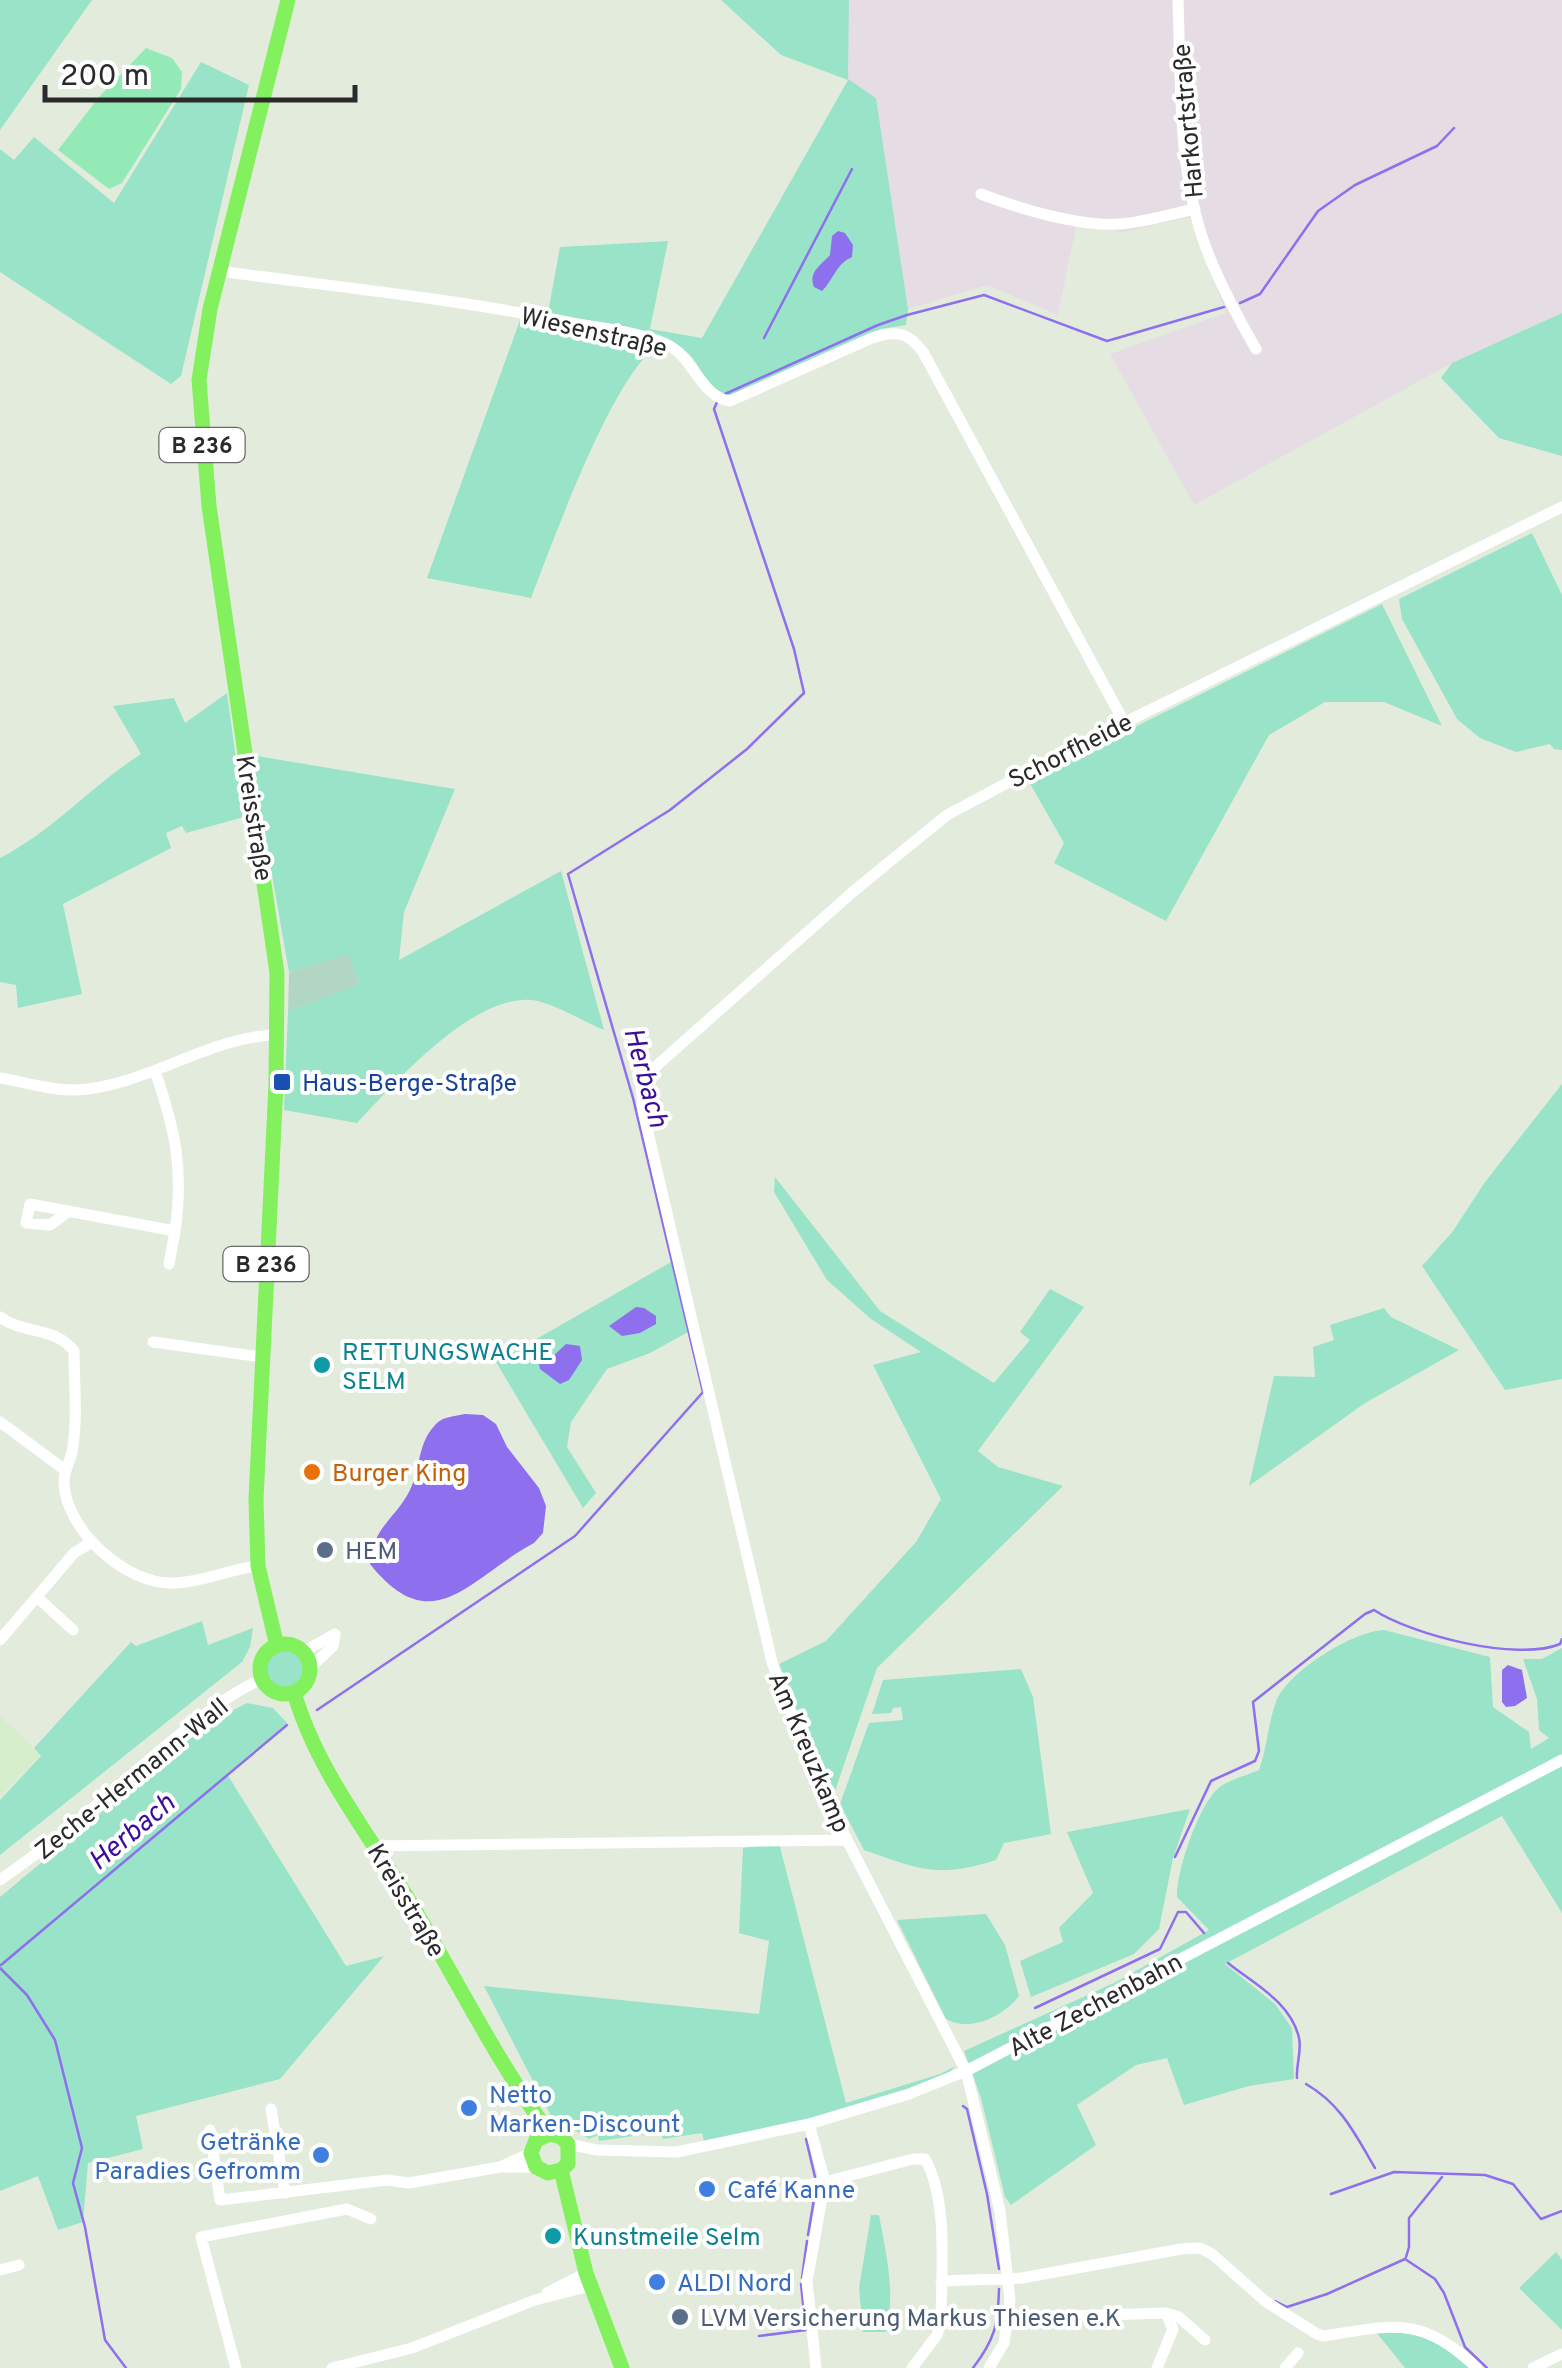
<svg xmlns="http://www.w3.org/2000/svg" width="1562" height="2368" viewBox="0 0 1562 2368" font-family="Overpass,sans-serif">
<rect width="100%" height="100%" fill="#e3ecdc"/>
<path fill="#e5dde3" d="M849,0H1562V313L1452,363L1194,505L1110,354L1226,313L1190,217L1124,232L1076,227L1058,315L987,285L908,309L876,98L848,79Z"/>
<path fill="#d7eecc" d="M0,1716L41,1755L1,1795L0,1794Z"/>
<path fill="#99e3c8" d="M0,0H92L0,130Z
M721,0H849L848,79L876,98L908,309L906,325L881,329L736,396C705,400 705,364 684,350C673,344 656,344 643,342L659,346C615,368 551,547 531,598L427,578L524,309L548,313L560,247L668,241L650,329L702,338L848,80L781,55Z
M201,62L249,85L181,376L171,384L0,272V149L14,160L34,137L114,203Z
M1562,313V456L1499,438L1441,378L1452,363Z
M1532,533L1562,595V750L1554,749L1550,744L1516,752L1480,738L1457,719L1402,619L1399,599Z
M1382,604L1442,726L1384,702H1325L1269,735L1166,921L1054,863L1064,843L1028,780Z
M227,693L244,817L186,833L182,826L166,833L171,848L63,904L82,994L18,1008L16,985L0,982V858C53,831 91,786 141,754L113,706L174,698L185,723Z
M251,755L455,789L404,912L399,960L561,871L604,1030C585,1022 551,1002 532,1000C473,994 394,1083 357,1123L284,1110L288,1011L359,984L348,955L289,972Z
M1562,1084V1379L1505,1390L1422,1266L1453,1231L1485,1182Z
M775,1177L880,1311L994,1383L1030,1340L1020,1332L1050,1289L1084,1307L978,1451L998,1467L1063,1486L877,1668L835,1791L807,1738L779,1664L826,1641L916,1542L941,1499L873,1365L921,1352L871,1319L827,1280L774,1192Z
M671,1262L688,1332L650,1353L607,1369L571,1422L567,1447L596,1493L583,1508L496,1362Z
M1384,1308L1391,1317L1459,1350L1365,1403L1249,1486L1274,1376L1315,1377L1313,1347L1334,1340L1330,1325Z
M202,1621L208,1645L253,1628L250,1647L242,1662L0,1855V1800L41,1756L34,1748L131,1642L136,1646Z
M1384,1630L1490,1657L1493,1707L1529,1732L1531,1749L1549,1738L1539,1730L1537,1699L1523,1659H1542L1562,1648V1913L1502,1816L1225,1964L1275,2004L1292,2028L1294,2079L1249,2086L1184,2105L1167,2058L1136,2065L1077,2105L1096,2145L1011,2205L1005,2197L981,2098L964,2051L1114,1983L1209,1930L1177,1897C1176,1872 1200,1800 1221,1786C1232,1779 1247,1775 1259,1770C1267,1748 1268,1723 1276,1702C1287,1672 1353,1631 1384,1630Z
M266 1670a19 19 0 1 1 38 0a19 19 0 1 1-38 0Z
M1021,1669L1033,1697L1051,1834L1004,1843L996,1860C938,1879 919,1869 864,1850L840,1804L869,1723L903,1720L901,1707L893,1708L891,1713L872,1714L883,1680Z
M247,1703L273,1708L287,1723L227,1774L346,1966L384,1956L280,2079L136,2116L143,2149L88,2163L83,2222L58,2230L38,2176L0,2191V1897L210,1722Z
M1190,1809L1173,1858L1159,1929L1134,1954L1031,1997L1020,1961L1063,1942L1059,1928L1093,1893L1067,1832Z
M779,1843L846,2103L940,2074L956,2066C927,2099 754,2131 704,2141L702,2133L663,2139L661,2132L599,2141L598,2135L589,2139L550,2114L484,1986L759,2014L769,1941L739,1933L743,1848Z
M986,1914L1005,1945L1019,1996C1004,2016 970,2033 946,2019L897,1920Z
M871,2215H879C886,2254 896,2292 886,2332H863L859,2288Z
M1556,2252L1562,2260V2330L1519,2288Z
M1376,2332C1422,2332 1436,2336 1469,2368H1405Z"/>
<path fill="#b3d6c4" d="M349,954L359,985L288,1011L289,972Z"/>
<path fill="#94eab7" d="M146,48L172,58L182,72L181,89L122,183L109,189L58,150L99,97Z"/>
<path fill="#8e6fee" d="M838,231L845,233L853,245L852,257C836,264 834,279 822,291L814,287C808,272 820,266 830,255L832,236Z
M636,1307L644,1308L656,1316V1324L640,1333L622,1336L609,1326Z
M566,1344L580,1346L582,1360L569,1380L560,1384L540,1369L539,1363L550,1359Z
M465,1414L483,1415L496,1424L507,1447L539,1488L546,1506L543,1533L534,1543C470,1577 433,1643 370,1564C373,1526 395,1520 410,1490C421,1468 417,1443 436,1424C442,1417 455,1416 465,1414Z
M1508,1665L1522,1670L1527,1698L1515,1706L1506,1707L1502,1702V1670Z"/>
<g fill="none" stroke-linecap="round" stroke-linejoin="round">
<path stroke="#8e6fee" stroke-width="2.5" d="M1240,303L1260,294L1318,211L1355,185L1437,146L1454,128
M764,338L852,169
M725,394L878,325L907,315L984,295L1107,341L1224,307
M317,1710L575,1536L703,1392L633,1098L568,874L670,810L747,749L804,693L794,649L714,409L717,402
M1175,1857L1211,1781L1255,1761L1259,1751L1253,1702L1365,1614L1374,1610C1412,1635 1517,1662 1560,1644L1562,1639
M1228,1963C1254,1984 1291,2002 1299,2038C1302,2050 1296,2065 1297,2078
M1,1965L287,1725
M0,1968L27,1995L55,2040L82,2148L73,2183L85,2227L105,2340L126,2368
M1035,2008L1160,1949L1178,1912H1186L1204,1933
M1306,2084C1341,2104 1355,2134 1375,2168
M963,2106L967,2109L987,2194L999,2269
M806,2139L815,2177
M1331,2194L1394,2172L1485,2175L1513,2184L1541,2219L1562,2211
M808,2235L816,2187
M1406,2257L1409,2247V2218L1442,2177
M802,2278L807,2241
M801,2284L805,2322
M1275,2301L1287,2307L1327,2294L1405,2259L1435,2279L1444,2293L1465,2347L1487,2368
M759,2336L806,2330
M973,2368C995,2339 998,2325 999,2289"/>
<path stroke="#fff" stroke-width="11" d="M1178,0C1181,80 1177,168 1205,245C1218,281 1237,316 1256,349
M981,194C1017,208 1080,227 1118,224C1143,223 1170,214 1195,209
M219,271C335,287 452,298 567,322C598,328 634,331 664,343C693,354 699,396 730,401L872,338C896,330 908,332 923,352L1124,722
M0,1078C24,1082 52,1091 76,1090C145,1087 211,1035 278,1035
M69,1211L50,1225L26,1223L30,1204L175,1231C184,1169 175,1129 155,1071
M169,1264L175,1231
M0,1317C25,1335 54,1326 74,1351C74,1383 78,1420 72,1452C70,1462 64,1470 64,1482C65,1530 127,1586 175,1583C203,1582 230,1569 258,1566
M153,1342L261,1357
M0,1422L65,1470
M37,1597L73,1630
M0,1640L74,1553L92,1542
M303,1652L335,1634
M310,1668L333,1646L335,1634
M376,1846L847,1840
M0,1880C57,1841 109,1794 162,1749C193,1724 226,1694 263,1679
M271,2109L285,2193
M210,2130L220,2200L387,2180L409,2183L500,2167
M568,2144L597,2150L677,2152L809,2124L909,2094L966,2071L1562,1760
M531,2153L500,2167H536
M787,2188L825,2182L809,2124
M0,2270L19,2265
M941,2281L1022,2278L1181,2249L1200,2248L1212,2254L1265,2301L1317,2334L1324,2336C1394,2325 1421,2315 1477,2368
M547,2293L586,2273
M1166,2313L1179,2317L1205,2340
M1009,2318L1166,2313L1173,2329L1157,2368
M236,2368L201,2237L347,2209L371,2219
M332,2368L412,2348L535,2300L590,2286
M816,2368L807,2281L825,2182L913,2159H925C949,2200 941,2276 941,2323L937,2335L912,2368
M989,2368L1004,2343L1010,2300L1000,2211L966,2071L847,1840L801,1739L772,1662L643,1111L641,1086L654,1068L855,890L947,815L1079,745L1562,507
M1285,2368L1298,2353
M1533,2368L1562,2354"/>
<path stroke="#83f05d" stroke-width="15" d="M260 1669a25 25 0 1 1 50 0a25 25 0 1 1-50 0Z
M277,1646L258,1566L256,1499L276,1084L277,973L209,506L199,380L210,309L288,0
M294,1692C316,1770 371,1837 412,1905C458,1982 497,2062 550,2134L561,2137L568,2144V2164L561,2170L548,2173L536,2167L531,2153L536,2140L550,2134
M561,2170L586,2273L622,2368"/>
</g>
<rect fill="#1a4fb4" stroke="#fff" stroke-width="4" x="272" y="1072" width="20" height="20" rx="5"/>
<g fill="#0f9aa8" stroke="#fff" stroke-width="4">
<circle cx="322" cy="1365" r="10"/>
<circle cx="553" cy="2236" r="10"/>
</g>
<circle fill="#e8710a" stroke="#fff" stroke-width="4" cx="312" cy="1472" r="10"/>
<g fill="#5c6f8a" stroke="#fff" stroke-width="4">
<circle cx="325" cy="1550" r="10"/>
<circle cx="680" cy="2317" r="10"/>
</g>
<g fill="#3f7fe0" stroke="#fff" stroke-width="4">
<circle cx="469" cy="2108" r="10"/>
<circle cx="321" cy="2155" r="10"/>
<circle cx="707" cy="2189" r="10"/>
<circle cx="657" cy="2282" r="10"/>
</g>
<g text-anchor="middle" stroke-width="8" stroke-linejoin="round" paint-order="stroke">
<g fill="#fff" stroke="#6a6a6a" stroke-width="2.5">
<rect x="159.5" y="428" width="85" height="34" rx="8"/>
<rect x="223.5" y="1247" width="85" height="34" rx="8"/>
</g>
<g font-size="22" font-weight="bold" fill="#2a2a2a">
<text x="202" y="453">B 236</text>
<text x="266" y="1272">B 236</text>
</g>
<g font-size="25" fill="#2a2a2a" stroke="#fff">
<text transform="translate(1187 121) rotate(-95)" y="9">Harkortstraße</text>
<text transform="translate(594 331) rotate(13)" y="9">Wiesenstraße</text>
<text transform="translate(1070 750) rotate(-27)" y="9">Schorfheide</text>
<text transform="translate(255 818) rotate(81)" y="9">Kreisstraße</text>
<text transform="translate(810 1752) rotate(67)" y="9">Am Kreuzkamp</text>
<text transform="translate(131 1778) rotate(-39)" y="9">Zeche-Hermann-Wall</text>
<text transform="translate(407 1900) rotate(59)" y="9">Kreisstraße</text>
<text transform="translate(1095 2004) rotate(-28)" y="9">Alte Zechenbahn</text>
</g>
<g font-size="25" fill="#164399" stroke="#fff" text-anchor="start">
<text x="302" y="1091">Haus-Berge-Straße</text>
</g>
<g font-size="25" fill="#0d838f" stroke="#fff" text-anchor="start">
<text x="342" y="1360">RETTUNGSWACHE<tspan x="342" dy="29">SELM</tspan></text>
<text x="573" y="2245">Kunstmeile Selm</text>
</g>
<g font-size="25" fill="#c56008" stroke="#fff" text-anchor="start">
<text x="332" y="1481">Burger King</text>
</g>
<g font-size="25" fill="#4e5e75" stroke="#fff" text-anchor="start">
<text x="345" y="1559">HEM</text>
<text x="700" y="2326">LVM Versicherung Markus Thiesen e.K</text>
</g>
<g font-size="25" fill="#366cbe" stroke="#fff" text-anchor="start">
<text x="489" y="2103">Netto<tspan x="489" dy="29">Marken-Discount</tspan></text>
<text x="301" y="2150" text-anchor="end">Getränke<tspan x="301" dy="29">Paradies Gefromm</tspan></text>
<text x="727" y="2198">Café Kanne</text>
<text x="677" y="2291">ALDI Nord</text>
</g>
<g font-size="28" font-style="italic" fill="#3b0d9b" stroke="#fff">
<text transform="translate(647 1077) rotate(75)" y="10">Herbach</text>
<text transform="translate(131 1831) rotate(-40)" y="10">Herbach</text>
</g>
</g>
<path d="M45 85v15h310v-15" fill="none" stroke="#2a2a2a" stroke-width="5"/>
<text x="60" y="85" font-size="30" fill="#2a2a2a" stroke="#ffffff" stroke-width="8" paint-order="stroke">200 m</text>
</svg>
